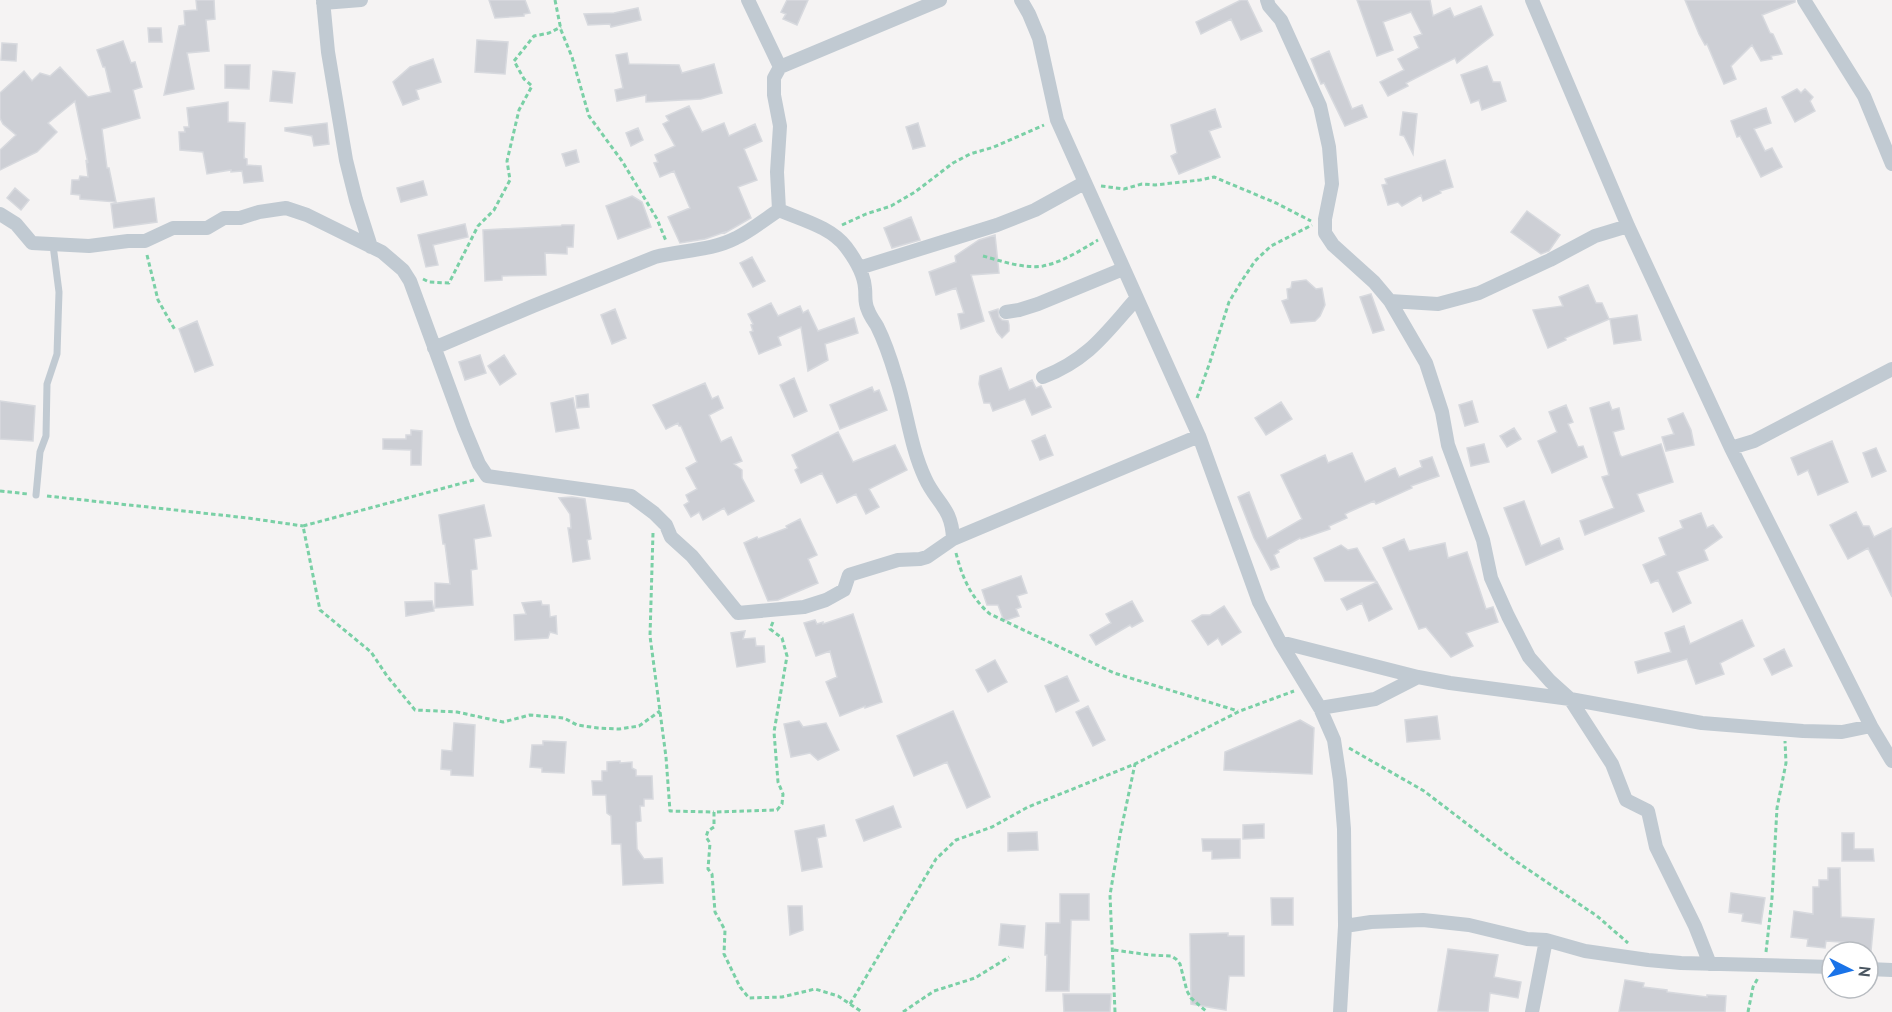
<svg xmlns="http://www.w3.org/2000/svg" width="1892" height="1012" viewBox="0 0 1892 1012" font-family="'PT Sans',sans-serif">
<rect width="100%" height="100%" fill="#f5f3f3"/>
<path fill="#cdcfd5" stroke="#d7d9de" stroke-width="1.5" d="M196,0H214L215,19L206,20L209,51L187,53L194,89L164,95L179,26L185,25L184,11L197,10Z
M489,0H525L530,13L524,14V16L495,18Z
M787,0H808L797,25L783,19L786,14L781,12Z
M1241,0H1247L1262,31L1241,40L1231,19L1201,34L1196,22Z
M1357,0H1430L1433,16L1450,8L1454,17L1481,6L1493,35L1457,63L1455,58L1406,83L1408,86L1388,96L1380,82L1404,70L1398,59L1419,48L1414,37L1422,34L1411,12L1383,22L1393,50L1377,56Z
M1685,0H1795V2L1762,15L1770,33L1773,34L1782,54L1771,56L1772,59L1761,61L1752,45L1731,66L1736,79L1724,84L1707,44L1705,45L1699,34Z
M638,8L641,20L611,27L610,24L588,25L584,14L614,13Z
M148,28H161L162,42H149Z
M477,40L508,42L505,74L475,72Z
M123,41L131,63L135,62L142,87L133,90L140,118L102,129L107,168H109L116,202L80,199V195L71,194L72,180H79L80,176L88,177L86,160L88,163L75,101L48,123L57,132L37,152L0,170V150L16,135L3,124L0,118V93L24,71L32,81L40,73L50,76L60,67L88,97L111,92L105,67H103L97,50Z
M2,43L17,44L16,61L1,60Z
M1329,51L1352,109L1362,105L1367,117L1345,126L1324,83L1321,84L1311,59Z
M627,53L629,64L679,65L682,73L714,64L722,93L701,99L646,102V95L617,101L615,90L623,88L616,55Z
M433,59L441,82L416,90L419,99L403,105L393,82L410,67Z
M225,65H250L249,89L225,88Z
M1487,66L1493,82H1500L1506,101L1482,110L1479,100L1471,103L1461,75Z
M273,71L295,73L292,103L270,101Z
M1797,89L1801,93L1805,89L1813,97L1810,101L1815,111L1795,122L1782,97Z
M228,102V122L245,123L244,158L247,159V165L261,166L263,181L244,183L242,171L231,172V170L207,174L203,152L180,150L179,132H185L184,127H189L187,108Z
M689,106L702,132L724,123L729,136L755,124L762,141L744,149L757,180L738,187L751,218L725,233V232L705,239L680,243L668,217L690,208L674,171L660,177L654,163L658,162L655,155L675,146L663,124L669,121L666,116Z
M1766,108L1771,123L1754,129L1765,151L1772,148L1782,167L1761,177L1740,136L1737,137L1731,121Z
M1215,109L1221,127L1209,131L1220,157L1179,174L1171,156L1177,153L1171,125Z
M1403,112L1417,114L1413,154L1404,136L1400,135Z
M327,123L329,144L314,146L312,136L285,131V128Z
M918,123L925,146L913,149L906,127Z
M638,128L643,140L631,146L626,133Z
M576,150L579,162L566,166L562,154Z
M1445,160L1453,187L1440,191L1441,193L1423,201L1421,195L1402,206L1398,202L1388,205L1382,185L1387,184L1385,179Z
M423,181L427,195L401,202L397,188Z
M15,188L29,200L21,210L7,198Z
M632,196L642,202L651,227L618,239L606,206Z
M154,198L157,222L114,228L111,204Z
M1527,211L1560,235L1549,251L1541,254L1511,232Z
M911,217L920,240L892,248L884,228Z
M465,224L468,237L433,245L438,265L426,267L418,235Z
M562,225H574L573,247H567V254L545,253L546,275L502,276V280L485,281L483,230L561,226Z
M995,235L999,273L971,275L984,321L961,329L958,314L964,313L956,288L936,295L929,272L956,262L955,256L979,240Z
M752,257L765,281L753,287L740,263Z
M1306,280L1316,289L1322,288L1325,305L1320,316L1315,321L1291,323L1282,301L1288,299L1287,289L1291,288L1292,282Z
M1588,285L1596,303H1602L1609,319L1565,338L1566,340L1548,348L1533,310L1563,306L1559,297Z
M1371,294L1384,330L1373,333L1360,297Z
M771,303L778,316L800,306L803,313L808,310L818,331L854,318L858,333L825,344L828,360L808,371L801,327L778,337L781,345L759,354L750,332L753,331L751,325L753,324L748,314Z
M615,309L626,338L612,344L601,315Z
M998,309L999,317L1002,320L1008,321L1009,325V331L1002,338L997,332L989,312Z
M1637,315L1641,340L1614,344L1610,319Z
M197,321L213,365L195,372L179,329Z
M480,355L486,373L465,380L459,362Z
M504,355L516,374L500,385L488,366Z
M1001,368L1009,390L1032,380L1036,388L1041,386L1051,407L1032,415L1025,399L993,411L990,403H984L979,384L980,376Z
M794,378L807,411L794,417L780,385Z
M705,383L712,399L718,396L723,408L709,415L721,442L731,437L742,461L734,464L742,470V478L754,501L728,515L724,508L703,520L699,512L691,517L684,505L689,502L686,495L697,489L686,468L697,462L681,426H679L678,423L666,429L653,405Z
M872,387L874,392L879,390L887,410L840,429L830,405Z
M588,394L589,407L577,408L576,396Z
M573,398L579,428L556,432L551,403Z
M0,401L35,406L33,441L0,439Z
M1472,401L1478,422L1465,426L1459,405Z
M1281,402L1292,419L1266,435L1255,418Z
M1609,402L1612,410L1619,408L1624,429L1613,432L1620,455L1622,457L1661,444L1673,482L1637,494L1644,511L1585,535L1580,521L1614,508L1602,477L1609,475L1590,408Z
M1566,405L1573,422L1568,424L1578,447L1583,446L1587,457L1552,473L1538,441L1557,432L1549,412Z
M1683,413L1691,430L1694,445L1666,451L1662,437L1674,434L1668,419Z
M1514,428L1521,439L1507,447L1500,436Z
M411,430L422,431L421,465H411V450L383,449V439H406V435H411Z
M838,432L853,462L895,445L907,470L869,489L879,507L866,514L856,494L837,503L822,473L801,483L795,470L798,468L792,455Z
M1045,435L1053,455L1040,460L1032,441Z
M1832,441L1848,482L1818,495L1808,470L1798,475L1791,458Z
M1484,444L1489,462L1471,466L1467,448Z
M1876,448L1886,471L1872,477L1863,453Z
M1352,453L1365,482L1395,468L1399,477L1422,467L1420,461L1432,457L1439,476L1411,486L1412,488L1376,504L1374,501L1349,512L1345,514L1347,518L1329,526L1330,529L1301,539L1300,538L1278,550L1279,552L1274,555L1279,567L1271,570L1254,538L1238,497L1249,492L1267,539L1302,519L1281,475L1325,455L1328,463Z
M572,497L585,499L591,539L587,540L590,559L573,562L568,528H571L570,514L559,498Z
M1524,501L1541,546L1559,538L1563,549L1526,565L1504,508Z
M484,505L491,536L474,539L477,569L471,570L473,605L435,608V583L450,584L445,544H443L439,515Z
M1856,512L1863,526H1869L1874,537L1892,528V597L1868,548L1848,559L1830,525Z
M1701,513L1707,528L1713,525L1722,537L1704,550L1708,560L1677,572L1691,603L1673,612L1658,580L1651,583L1643,565L1666,555L1659,538L1683,528L1680,521Z
M800,519L817,555L808,559L818,583L778,600L768,601L744,543L757,537L758,539L787,528L786,526Z
M1404,539L1409,551L1445,543L1448,558L1467,552L1486,609L1493,607L1498,622L1466,633L1473,646L1451,657L1426,627L1419,629L1383,548Z
M1341,545L1348,550L1357,548L1376,581H1325L1314,558Z
M1021,576L1027,593L1017,596L1021,607L1016,609L1019,616L1004,621L998,605H987L982,590Z
M1377,582L1392,609L1369,621L1362,603L1347,610L1341,599Z
M432,601L434,611L406,616L405,602Z
M541,601L542,605H549L550,617L556,616L557,634L550,632L548,638L515,640L514,615L526,614L522,603Z
M1132,601L1143,621L1132,627L1130,625L1096,645L1090,635L1111,623L1106,614Z
M1224,606L1241,632L1222,645L1218,638L1208,645L1192,621L1202,615H1210Z
M853,614L882,702L865,708V706L840,716L826,682L837,677L830,651L816,656L804,623L815,620L817,624L823,622V624Z
M1742,620L1754,646L1720,663L1724,674L1696,684L1687,659L1638,673L1635,662L1671,652L1665,633L1684,626L1690,644Z
M745,631L743,639L755,638L756,646H764L765,662L737,667L731,633Z
M1784,649L1792,666L1772,675L1764,659Z
M995,660L1007,682L988,692L976,670Z
M1067,676L1079,701L1056,712L1045,686Z
M1088,706L1105,740L1093,746L1076,712Z
M953,711L990,797L967,808L947,762L914,776L897,736Z
M1437,716L1440,739L1407,742L1405,720Z
M1300,720L1314,728L1312,774L1224,770L1225,752Z
M799,721L803,727L826,723L839,750L818,760L810,753L791,757L784,724Z
M454,723L475,725L473,776L451,775V770L441,769L442,750L452,751Z
M543,741L566,742L564,773L542,772V768L530,767L532,745H543Z
M620,761V763L632,762V768L636,770V776H652L653,799H644V806H640L641,821L636,822L637,849L644,859L662,858L663,883L623,885L621,844H612L611,816L607,813L606,795H593L592,781H602V771H607V762Z
M893,806L901,827L864,841L856,820Z
M1264,824V838L1243,839V825Z
M824,825L826,836L817,838L822,867L802,871L795,831Z
M1037,832L1038,850L1008,851V833Z
M1842,833H1854V849H1873L1874,861H1842Z
M1202,839H1240V858L1212,859V851H1203Z
M1828,868H1840L1841,917L1874,919L1871,951L1854,950L1855,943L1826,941L1825,948L1807,946L1808,939L1791,937L1794,911L1813,914V887H1819V880H1828Z
M1731,893L1765,898L1761,924L1742,921L1743,914L1729,912Z
M1060,894H1089V920H1071L1069,991H1046L1047,955H1045L1046,923H1060Z
M1271,898H1293V925H1272Z
M788,906H802L803,930L790,935Z
M1001,924L1025,926L1023,948L999,945Z
M1228,933V936H1244V976H1229L1226,1010L1191,1004L1190,934Z
M1448,949L1498,955L1494,977L1521,982L1518,998L1490,993L1488,1012L1438,1011Z
M1625,980L1644,983L1643,987L1667,990V992L1707,997V995L1726,996L1725,1012H1619Z
M1063,994H1111L1110,1012H1064Z"/>
<g fill="none" stroke-linecap="round" stroke-linejoin="round">
<path stroke="#7ad0a6" stroke-width="3" stroke-dasharray="4.5 3" stroke-linecap="butt" d="M555,0L561,30L572,57L589,116L622,161L657,219L666,241
M1101,186L1124,189L1142,184L1155,185L1200,180L1214,177L1276,203L1311,221
M842,225L866,214L891,206L915,192L953,163L970,154L994,147L1044,125
M147,255L158,300L175,330
M983,256C1001,261 1024,269 1043,266C1063,262 1081,250 1098,240
M423,279L429,282L449,283L478,226L494,210L510,180L507,161L519,110L532,86L524,79L514,61L534,36L549,33L561,27
M1197,398L1209,365L1229,302L1241,282L1255,261L1271,246L1312,225
M474,480L303,526L320,610L371,652L387,676L415,710L457,712L503,722L530,715L564,718L577,725L598,728L619,729L639,726L660,711
M0,491L28,494
M47,496L248,518L303,526
M653,533L650,636L666,757L670,811L714,812
M956,553C962,577 971,598 990,614L1114,673L1238,711
M773,622L770,629L782,638L787,656L774,732L778,782L783,794L782,804L777,810L714,812V827L708,831L706,837L710,843L708,869L712,874L715,912L725,930L724,954L740,987L749,998L782,997L815,989L838,996L862,1012
M1349,748L1424,791L1517,862L1597,916L1628,943
M1114,950L1150,955L1171,956L1176,959L1180,964L1187,991L1191,998L1207,1012
M1766,952L1772,898L1777,808L1786,763L1785,741
M850,1004L936,859L956,840L992,827L1028,807L1135,764L1240,711L1294,691
M903,1012L934,991L975,978L1009,957
M1115,1012L1110,895L1120,835L1135,764
M1748,1012L1753,987L1758,978"/>
<path stroke="#c1cad2" stroke-width="7" d="M36,495L40,452L46,436L47,384L57,354L59,292L53,245"/>
<path stroke="#c1cad2" stroke-width="14" d="M323,0L328,52L346,160L356,200L371,247
M748,0L780,67
M1021,0L1029,14L1039,38L1057,120L1199,436L1259,602L1280,642L1320,708L1334,740L1340,780L1344,829L1345,926L1340,1012
M1267,0L1269,6L1281,20L1320,106L1329,147L1332,184L1325,219V233L1333,245L1374,282L1390,301L1438,304L1479,293L1550,260L1595,236L1628,226
M1532,0L1628,226L1731,448L1871,726L1892,761
M1804,0L1864,96L1892,164
M323,3L361,0
M779,210C802,220 831,227 846,247C855,259 864,273 865,288C866,296 864,302 868,310C870,316 874,321 877,326C885,342 891,360 896,377C907,410 910,446 925,478C936,503 952,507 953,539
M779,210L777,172L780,126L774,95V78L780,67L940,0
M0,214L16,224L32,243L89,246L128,241H145L173,228H207L224,218H240L259,212L286,208L307,215L382,252L403,270L410,281L464,428L479,464L487,476L631,496L654,513L666,525L671,537L692,556L738,613L804,607L826,600L844,590L849,575L898,560L920,559L927,557L953,539L1199,436
M859,268L997,225L1035,210L1084,183
M1390,301L1426,363L1442,412L1448,445L1483,540L1491,578L1508,616L1529,657L1550,681L1570,699L1612,764L1626,800L1648,811L1656,847L1695,926L1710,964
M1006,312L1019,310L1038,304L1123,269
M434,348L533,306L655,257C682,250 711,251 736,238C751,231 765,219 779,210
M1043,377C1088,360 1106,333 1136,299
M1731,448L1754,441L1892,369
M1280,642L1418,677L1450,683L1570,699L1702,723L1803,731L1842,732L1871,726
M1320,708L1375,699L1418,677
M1345,926L1371,922L1423,920L1469,925L1527,939L1546,940L1585,951L1648,960L1681,963L1832,967
M1868,969L1892,970
M1532,1012L1546,940"/>
</g>
<g transform="translate(1850 970) rotate(96)"><circle r="28" fill="#ffffff" stroke="#b7bbc0" stroke-width="1.5"/>
<path d="M0-4.5L10 22L0 15L-10 22Z" fill="#1a73e8"/>
<text y="-9" font-size="16" font-weight="bold" text-anchor="middle" fill="#4a5661">N</text>
</g>
</svg>
